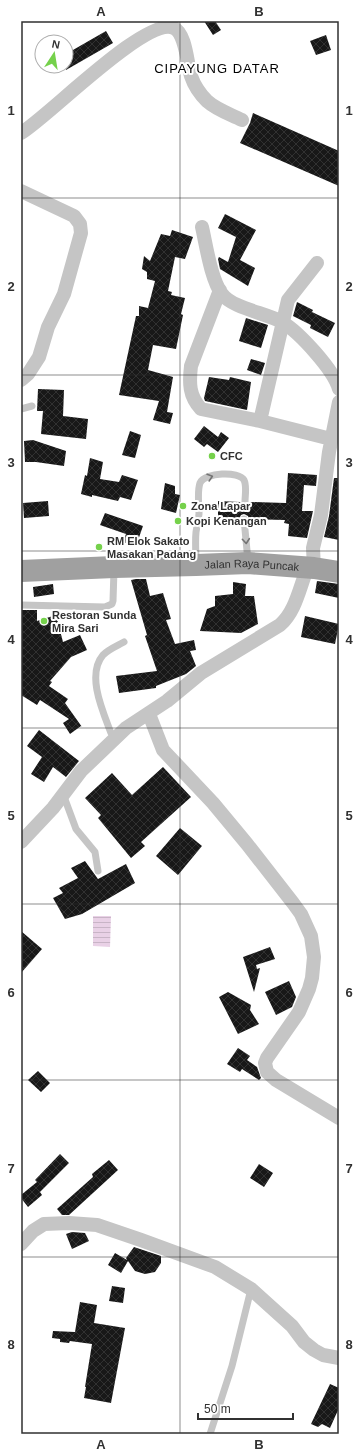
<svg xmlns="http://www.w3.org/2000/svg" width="360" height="1455" viewBox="0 0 360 1455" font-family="Arial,sans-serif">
<defs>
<pattern id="water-rules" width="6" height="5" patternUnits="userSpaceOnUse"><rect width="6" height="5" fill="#e9d1e6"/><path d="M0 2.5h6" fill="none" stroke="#c8b4c6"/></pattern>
<pattern id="building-cross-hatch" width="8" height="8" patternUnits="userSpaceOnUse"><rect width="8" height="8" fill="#181818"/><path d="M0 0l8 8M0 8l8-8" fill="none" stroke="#313131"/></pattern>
</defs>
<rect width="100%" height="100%" fill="#fff"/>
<path fill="url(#water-rules)" d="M93,916H111L110,947L93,946Z"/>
<path fill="url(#building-cross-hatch)" d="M204,21H215L221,30L213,35Z
M106,31L113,43L66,70V54Z
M326,35L331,50L316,55L310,41Z
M253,113L339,151V186L240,143L250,123Z
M225,214L256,230L240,260L255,268L248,286L220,269L218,259L219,257L228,262L236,237L218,228Z
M172,230L193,237L185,259L175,257L168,291L172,292L171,295L185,298L181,314L183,315L176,349L153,345L148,370L173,377L167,412L173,413L170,424L153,420L159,401L119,395L136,316H139V306L148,308L155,281L147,279V272L142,269L144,256L150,261L161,234L170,236Z
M297,302L313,310L312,312L335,323L328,337L310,328L311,325L293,316Z
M246,318L268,325L261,348L239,341Z
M251,359L265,363L261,375L247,370Z
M209,377L229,380L230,377L251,382L247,410L205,401L204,398Z
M38,389L64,390L63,416L88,419L86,439L41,434L43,411H37Z
M204,426L218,437L221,432L229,438L218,452L207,444L204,447L194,439Z
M130,431L141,435L135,458L122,455Z
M33,440L66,451L64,466L36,462H25L24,441Z
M90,458L103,462L100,479L119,482L122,475L138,480L131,500L120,497L118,501L92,495V497L81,494L85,475L87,476Z
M288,473L317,475L316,486L304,485L302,511H313L307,538L288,536L289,524L284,523L285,520L249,519L248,516L244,514L241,515L239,519H218V501L240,502L242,506L245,507L249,505L250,502L286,503Z
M334,478H339V540L324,537L329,516Z
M165,483L175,486V494L180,495L176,513L161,509Z
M48,501L49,516L24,518L23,503Z
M105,513L143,526L136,546L123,542L126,534L100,525Z
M136,579H146L150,596L163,593L171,619L166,620L175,644L194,640L196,650L190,651L196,666L186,674L156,686V688L119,693L116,676L157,671L145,636L147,635L131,580Z
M317,581L339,584V598L315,593Z
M233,582L246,584L245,596H254L258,624L241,633L200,631L207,609L215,606V596L233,594Z
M53,584L54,594L34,597L33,587Z
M21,610H37V621L56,615L63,642L80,635L87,650L71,657L50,681L52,682L49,686L68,699L65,703L82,727L81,726L70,734L63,723L69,719L40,700L37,705L21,695Z
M305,616L339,624L335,644L301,637Z
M39,730L79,761L66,777L53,767L44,782L31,774L42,757L27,746Z
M163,767L191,797L141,842L145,846L131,858L98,818L101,815L85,798L112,773L132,795Z
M180,828L202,846L178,875L156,856Z
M85,861L98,879L126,864L135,883L82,914L65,919L53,898L63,893L59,888L78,878L71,868Z
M21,931L42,949L21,973Z
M270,947L275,959L256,965L257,969L260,968L254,992L243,957Z
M289,981L296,997L292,1007L276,1015L265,992Z
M228,992L251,1005L250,1010L259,1024L238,1034L219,997Z
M238,1048L250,1056L247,1060L257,1067L261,1078L259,1080L242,1069L240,1072L227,1064Z
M38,1071L50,1083L41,1092L28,1080Z
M60,1154L69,1163L40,1192L42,1195L28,1207L21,1198V1195L37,1182L35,1180Z
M109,1160L118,1170L69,1215H62L57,1209L93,1177L92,1174Z
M259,1164L273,1173L264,1187L250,1178Z
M72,1232L85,1233L89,1241L72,1249L66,1234Z
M134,1247L161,1256V1263L155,1272L145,1274L135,1271L128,1261L121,1273L108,1265L115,1253L127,1260L126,1258Z
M112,1286L125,1288L123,1303L109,1301Z
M80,1302L97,1305L94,1323L125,1328L111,1403L84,1398L86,1387H85L92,1344L70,1341L69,1343L60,1342V1339L52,1338L53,1331L75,1332Z
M330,1384L339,1388V1408L330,1428L322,1424L318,1427L311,1424Z"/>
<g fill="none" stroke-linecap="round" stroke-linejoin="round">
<path stroke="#c5c5c5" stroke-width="7" d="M21,409L32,406
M244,519L248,561
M196,563C196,553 195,542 196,532C197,526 198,520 199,514C199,505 197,491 200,483C205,472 239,471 244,480C247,486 245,495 245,502
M21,605L105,607L112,604L113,601L114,570
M117,736L111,733C103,712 86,675 103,655C109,649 117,646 124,642
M63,794L76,829L95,852L98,871
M210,1434L232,1366L251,1289"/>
<path stroke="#c5c5c5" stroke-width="14" d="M21,133C48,117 146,16 174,28C186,34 187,63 191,76C194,85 200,94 207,101C217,110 230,114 242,120
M21,191L74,216L80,224L81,233L64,294L48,327L39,357L28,374L21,380
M202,227C206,244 211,280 222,294C232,308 266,313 282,322C299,332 334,370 339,389
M220,290L191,366C189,383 189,396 201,409L260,421L288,300L317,263
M260,421L331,439
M149,714L163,750L213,803L247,844L293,903L301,914L311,936L314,957L312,978L309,989L299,1012L267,1058L265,1063L267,1072L276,1080L339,1118
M21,842L53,808L81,771L126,728L167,701L201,673L280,625C295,612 299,590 306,572L314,568L313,548L321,515L329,452L339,402
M21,1244L33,1231L44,1224L69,1223L97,1225L141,1240L215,1267L251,1289L292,1326L304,1342L314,1350L323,1355L339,1358"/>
<path stroke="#a0a0a0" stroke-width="22" id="s1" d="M21,571L114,567L196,565L248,563L314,568L339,572"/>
</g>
<defs><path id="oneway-chevron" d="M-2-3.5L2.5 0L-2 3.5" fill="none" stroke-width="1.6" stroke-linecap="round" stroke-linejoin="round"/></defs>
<g stroke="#747474">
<use href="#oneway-chevron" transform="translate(210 477) rotate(-17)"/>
<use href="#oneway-chevron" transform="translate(246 541) rotate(85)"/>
</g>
<path fill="none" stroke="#313131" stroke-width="1" stroke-opacity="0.55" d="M180,21V1434M21,198H339M21,375H339M21,551H339M21,728H339M21,904H339M21,1080H339M21,1257H339"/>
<g fill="#75d14b" stroke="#fff" stroke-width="1.5">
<circle cx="212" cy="456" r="4"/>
<circle cx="183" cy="506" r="4"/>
<circle cx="178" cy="521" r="4"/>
<circle cx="99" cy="547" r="4"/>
<circle cx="44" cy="621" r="4"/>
</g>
<g text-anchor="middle" stroke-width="4" stroke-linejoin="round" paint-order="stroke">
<g font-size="11" font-weight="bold" fill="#313131" stroke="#fff" text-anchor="start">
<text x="220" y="460">CFC</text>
<text x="191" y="510">Zona Lapar</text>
<text x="186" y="525">Kopi Kenangan</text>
<text x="107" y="545">RM Elok Sakato<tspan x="107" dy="13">Masakan Padang</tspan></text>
<text x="52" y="619">Restoran Sunda<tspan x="52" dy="13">Mira Sari</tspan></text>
</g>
<g font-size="11" fill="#313131" stroke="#fff">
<text dy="4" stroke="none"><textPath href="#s1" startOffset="231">Jalan Raya Puncak</textPath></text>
</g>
<g font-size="13" letter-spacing="1" fill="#000" stroke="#fff">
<text x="217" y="73">CIPAYUNG DATAR</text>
</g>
</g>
<rect width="360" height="1455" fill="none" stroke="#ffffff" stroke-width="44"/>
<g transform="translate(54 54) rotate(12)"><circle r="19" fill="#ffffff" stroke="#adadad"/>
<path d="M0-3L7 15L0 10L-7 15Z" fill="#75d14b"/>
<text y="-6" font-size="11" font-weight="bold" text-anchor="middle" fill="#313131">N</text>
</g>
<path d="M198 1413v6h95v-6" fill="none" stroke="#313131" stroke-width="2"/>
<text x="204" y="1413" font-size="12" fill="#313131" stroke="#ffffff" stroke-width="3" paint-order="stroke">50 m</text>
<rect x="22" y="22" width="316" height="1411" fill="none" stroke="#313131" stroke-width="1.5"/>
<g font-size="13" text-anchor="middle" font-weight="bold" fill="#313131">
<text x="101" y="16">A</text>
<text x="259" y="16">B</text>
<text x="11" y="115">1</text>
<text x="349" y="115">1</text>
<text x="11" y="291">2</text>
<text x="349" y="291">2</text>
<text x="11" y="467">3</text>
<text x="349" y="467">3</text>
<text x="11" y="644">4</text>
<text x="349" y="644">4</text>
<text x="11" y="820">5</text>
<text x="349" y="820">5</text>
<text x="11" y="997">6</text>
<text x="349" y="997">6</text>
<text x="11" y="1173">7</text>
<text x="349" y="1173">7</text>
<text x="11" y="1349">8</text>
<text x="349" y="1349">8</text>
<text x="101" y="1449">A</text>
<text x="259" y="1449">B</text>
</g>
</svg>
